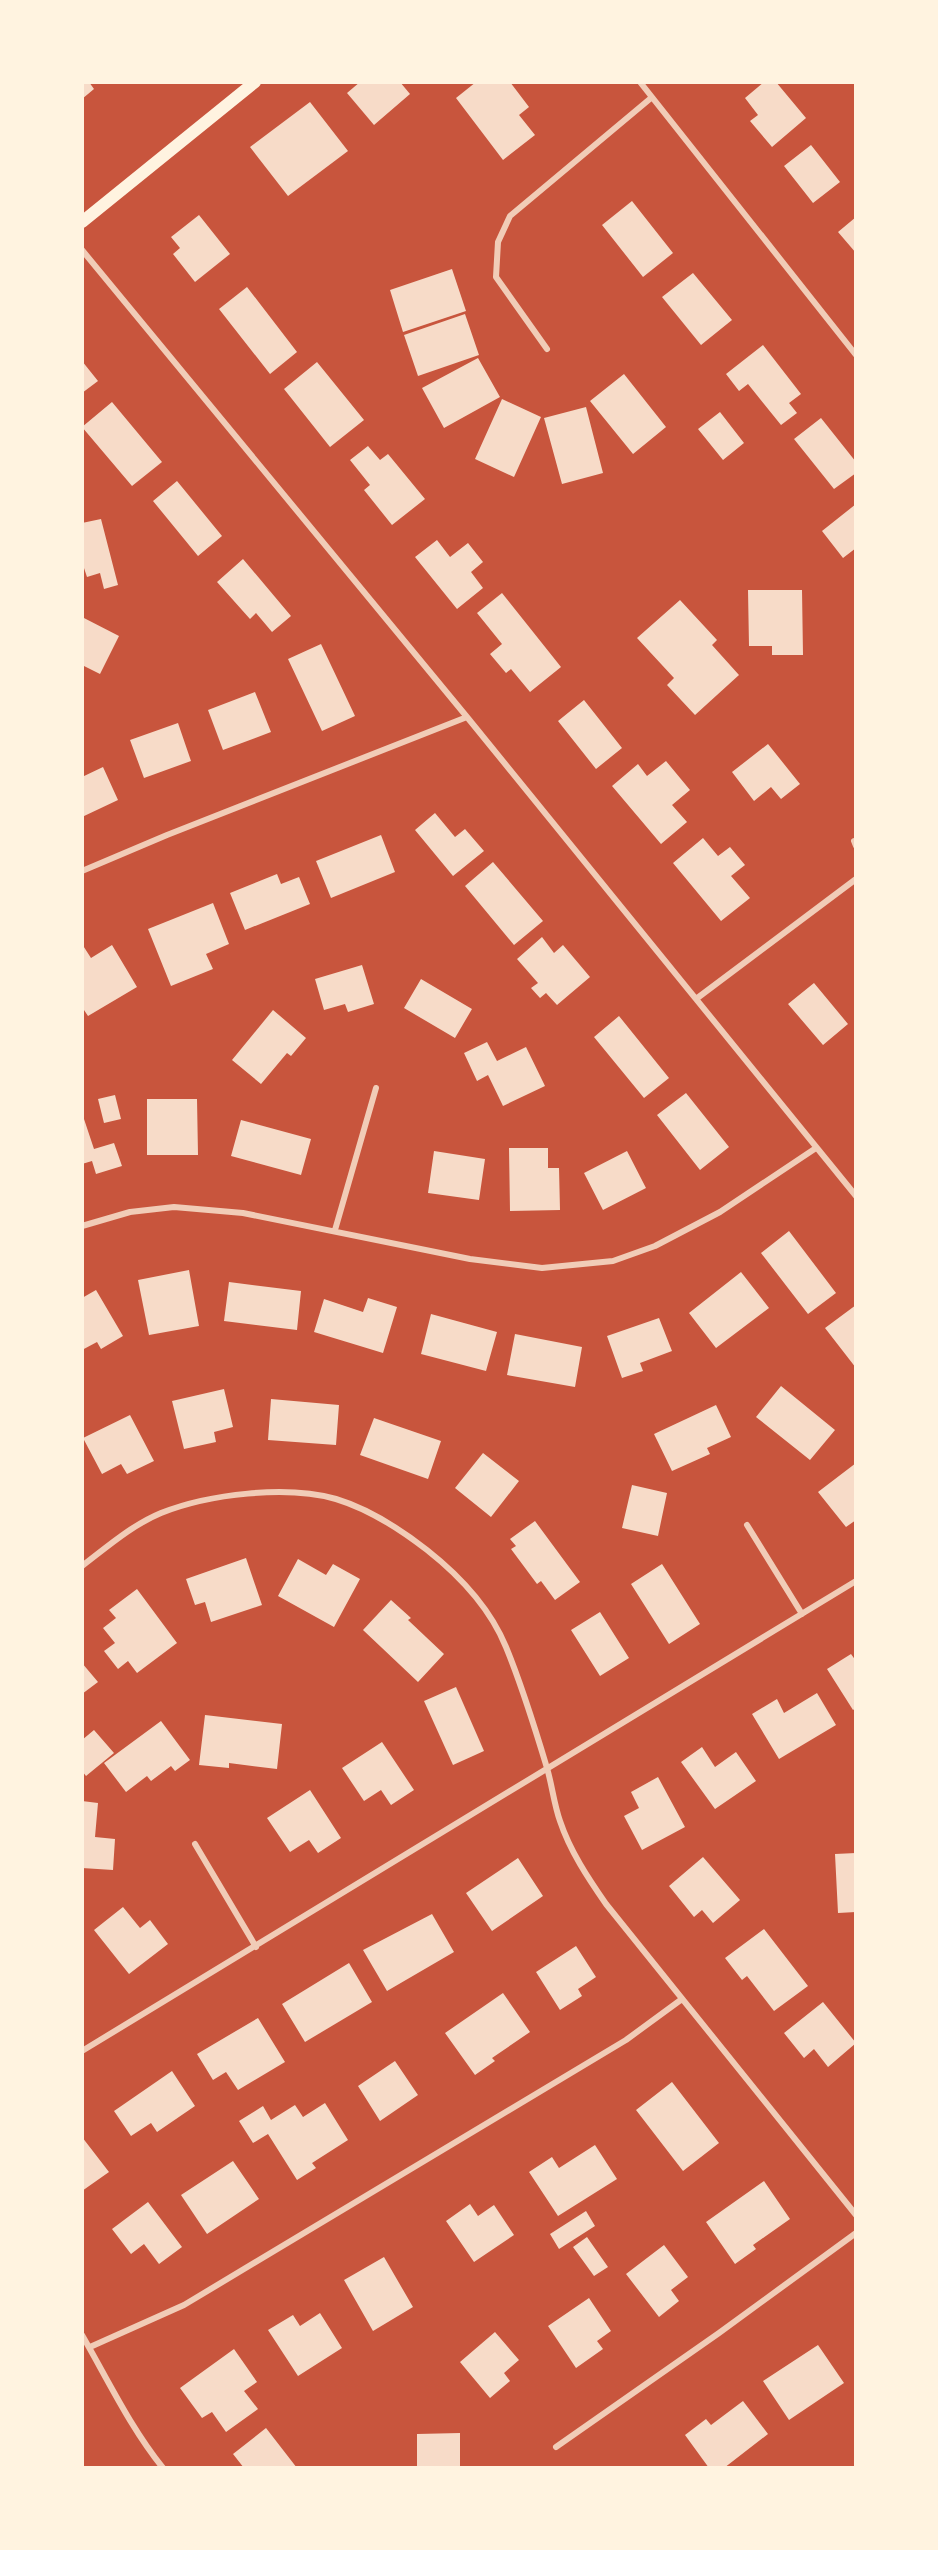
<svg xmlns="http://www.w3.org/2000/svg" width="938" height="2550" viewBox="0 0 938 2550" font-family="'Titillium Web',sans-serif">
<rect width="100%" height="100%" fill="#c8553d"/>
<path fill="#f7dbc8" d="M82,82H89L94,89L82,99Z
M360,82H400L410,94L374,125L347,93Z
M476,82H510L529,107L519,115L535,135L503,160L456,98Z
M764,82H776L806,118L772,147L750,121L758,115L745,98Z
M310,102L348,151L288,196L250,147Z
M811,145L840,182L813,203L784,166Z
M632,201L673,253L643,277L602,225Z
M199,215L230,254L195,282L173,254L180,248L171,237Z
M856,217V253L838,232Z
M452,269L466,311L403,332L390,290Z
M693,273L732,320L701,345L662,297Z
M247,287L297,352L270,374L219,309Z
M465,314L479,355L418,376L404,335Z
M763,345L801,394L789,403L797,413L781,425L748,384L739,391L726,374Z
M478,358L500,397L444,428L422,388Z
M82,361L98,381L82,393Z
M317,362L364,420L330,447L284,389Z
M624,374L666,427L633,454L590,401Z
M502,399L541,417L514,477L475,459Z
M112,402L162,462L132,486L82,427Z
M586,407L603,473L562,484L544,418Z
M720,412L744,443L723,460L698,429Z
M821,418L856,462V473L834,489L794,439Z
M368,446L380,460L388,454L425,499L392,525L364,490L370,485L350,460Z
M177,481L222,536L198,556L153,501Z
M856,504V548L843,558L822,531Z
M101,519L118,585L104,589L100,573L87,577L82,562V523Z
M437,540L450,557L468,543L483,562L471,572L483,588L457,609L415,557Z
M243,559L291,616L272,632L256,613L250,619L217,582Z
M748,590H802L803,655H772V646H749Z
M502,593L561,667L530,692L511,669L506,673L490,654L502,644L477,613Z
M680,600L717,640L712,645L739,675L695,715L667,685L674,678L637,638Z
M82,617L119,636L100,674L82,665Z
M321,644L355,716L322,731L288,659Z
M255,692L271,732L223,750L208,710Z
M584,700L622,748L596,769L558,721Z
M178,723L191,761L144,778L130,740Z
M768,744L800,784L781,799L771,787L754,801L732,772Z
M666,761L690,790L672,805L687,822L661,844L612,786L638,764L647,776Z
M103,767L118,800L82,817V777Z
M435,813L455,837L465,829L484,851L453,876L415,830Z
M381,835L395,872L331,898L316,861Z
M703,838L718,856L730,847L745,865L731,876L750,898L721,921L673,863Z
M493,862L543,921L514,945L465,886Z
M277,874L281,884L299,877L310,904L245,930L230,893Z
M213,903L229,944L206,954L213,969L171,986L148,929Z
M542,937L554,953L563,945L590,977L557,1005L546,993L540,998L531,988L538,983L517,959Z
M82,944L91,958L112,945L137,987L88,1016L82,1007Z
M362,965L374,1004L348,1012L345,1004L324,1010L315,979Z
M421,979L472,1009L455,1038L404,1008Z
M814,983L848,1024L823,1045L788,1004Z
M273,1010L306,1038L291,1056L287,1053L261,1084L232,1060Z
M619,1016L669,1078L644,1098L594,1037Z
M487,1042L497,1061L526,1047L545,1086L503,1106L488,1075L477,1081L464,1053Z
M686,1093L729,1147L700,1170L657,1115Z
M115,1095L121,1119L104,1123L98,1099Z
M147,1099H197L198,1155H147Z
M83,1116L94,1149L114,1143L122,1166L96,1174L92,1161L82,1164Z
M241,1120L311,1139L301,1175L231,1156Z
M509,1148H548V1168H559L560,1210L510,1211Z
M434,1151L485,1159L479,1200L428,1193Z
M627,1151L646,1188L603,1210L584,1173Z
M789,1231L836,1293L808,1314L761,1253Z
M189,1270L199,1326L149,1335L138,1280Z
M741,1272L769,1308L716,1348L689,1313Z
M229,1282L301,1291L297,1330L224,1321Z
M96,1290L123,1336L101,1349L97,1342L82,1350V1298Z
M368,1298L397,1307L383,1353L314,1332L324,1299L363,1312Z
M856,1305V1368L825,1328Z
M431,1314L497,1332L486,1371L421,1354Z
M659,1318L672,1351L640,1363L643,1371L622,1378L607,1336Z
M515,1334L582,1347L575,1387L507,1375Z
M781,1386L835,1430L810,1460L756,1417Z
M224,1389L233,1427L214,1432L216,1442L184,1449L172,1401Z
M271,1399L339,1405L336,1445L268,1440Z
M716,1405L731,1437L707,1448L710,1454L672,1471L654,1434Z
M130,1415L154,1461L127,1474L121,1464L102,1474L83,1438Z
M374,1418L441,1441L428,1479L360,1455Z
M483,1453L519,1481L491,1517L455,1488Z
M856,1463V1520L846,1527L818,1492Z
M632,1485L667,1493L658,1536L622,1528Z
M535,1521L580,1582L555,1600L541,1581L537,1584L511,1549L516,1546L510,1539Z
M246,1558L262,1605L211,1622L205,1602L195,1605L186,1579Z
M298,1559L326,1575L333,1564L360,1579L334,1627L278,1596Z
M662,1564L700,1624L669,1644L631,1584Z
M137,1589L177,1643L137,1673L128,1661L118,1669L104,1651L115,1643L103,1628L116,1618L109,1610Z
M391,1600L411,1618L408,1620L444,1654L418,1682L363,1630Z
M600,1612L629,1658L600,1676L571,1630Z
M851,1654L856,1661V1708L853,1710L827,1669Z
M82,1663L98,1682L82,1694Z
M456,1687L484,1751L453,1765L424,1701Z
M817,1693L836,1725L779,1759L752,1714L777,1699L784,1713Z
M205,1715L282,1724L277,1769L229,1763V1768L199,1765Z
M161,1721L190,1760L175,1771L171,1766L151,1781L147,1776L126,1792L104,1763Z
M94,1730L114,1753L86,1776L82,1771V1740Z
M382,1742L414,1790L391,1805L381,1790L364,1801L342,1768Z
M702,1747L715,1767L736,1752L756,1781L715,1809L681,1762Z
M658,1777L685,1827L642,1850L624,1816L639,1808L631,1792Z
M310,1790L341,1838L318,1853L309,1840L290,1852L267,1818Z
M82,1801L98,1803L95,1837L115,1839L113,1870L82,1868Z
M856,1853V1912L838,1913L835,1854Z
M703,1857L740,1900L713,1923L702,1910L694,1917L669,1886Z
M518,1858L543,1896L492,1931L466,1893Z
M123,1907L140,1928L150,1920L168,1944L129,1974L94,1930Z
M432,1914L454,1952L387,1991L363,1950Z
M764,1929L808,1986L774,2011L747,1976L742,1980L725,1958Z
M576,1946L596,1977L578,1989L582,1996L560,2010L536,1972Z
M349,1963L372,2002L305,2042L282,2004Z
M503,1993L530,2032L492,2058L495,2061L475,2075L445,2033Z
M823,2002L856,2043L828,2067L814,2049L804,2058L784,2033Z
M258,2018L285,2062L238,2090L226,2072L213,2080L197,2054Z
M395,2061L418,2095L380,2121L358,2086Z
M172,2071L195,2106L157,2132L151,2123L131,2136L114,2111Z
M672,2082L719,2143L683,2171L636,2110Z
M325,2103L348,2140L312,2163L316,2168L297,2180L268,2134L253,2143L239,2121L263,2106L271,2120L295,2105L303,2117Z
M82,2137L109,2172L82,2191Z
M595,2145L617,2179L558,2216L529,2172L552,2157L559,2168Z
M233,2161L259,2199L207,2234L181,2195Z
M764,2181L790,2219L753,2245L756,2249L735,2264L706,2222Z
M148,2202L182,2247L159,2264L144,2244L131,2254L112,2229Z
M470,2204L478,2216L494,2205L514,2235L474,2262L446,2221Z
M586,2211L595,2226L559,2249L550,2234Z
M587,2237L608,2267L594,2276L573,2247Z
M664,2245L688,2277L671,2290L679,2301L659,2317L626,2274Z
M384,2257L413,2307L373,2331L344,2280Z
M589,2298L611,2331L597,2341L603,2349L576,2368L548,2326Z
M320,2313L342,2348L298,2376L268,2330L293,2315L300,2326Z
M495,2332L519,2360L504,2373L510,2381L490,2398L460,2362Z
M818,2345L844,2383L789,2420L763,2381Z
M234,2349L257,2382L244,2391L258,2409L226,2432L212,2412L202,2418L180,2388Z
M743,2401L768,2434L724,2468H709L685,2435L706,2419L711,2425Z
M266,2428L297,2468H244L233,2454Z
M460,2433V2468H417V2434Z"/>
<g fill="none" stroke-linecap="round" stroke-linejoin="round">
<path stroke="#f1ccb7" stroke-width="6" d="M640,82L856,355
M82,250L467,717L856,1196
M547,349L496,277L498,242L510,216L651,98
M854,841L856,846
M82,871L167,835L467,717
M696,999L856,879
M82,1226L130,1212L174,1207L243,1213L470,1259L542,1268L613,1261L655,1246L720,1212L816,1148
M335,1230L376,1088
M747,1525L802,1614
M82,1566C107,1547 132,1525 161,1513C209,1494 286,1485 336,1499C369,1509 400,1529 427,1550C460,1576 490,1608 506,1647C522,1686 535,1728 547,1768C552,1785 554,1804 560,1821C570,1851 588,1878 606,1904L856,2215
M195,1844L256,1947
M82,2051L856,1581
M82,2335C108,2380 130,2427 163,2468
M90,2347L184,2305L626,2040L682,1999
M556,2447L719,2333L856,2233"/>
<path stroke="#fff3e0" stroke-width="12" d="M82,222L255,82"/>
</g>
<rect width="938" height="2550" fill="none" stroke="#fff3e0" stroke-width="168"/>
</svg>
